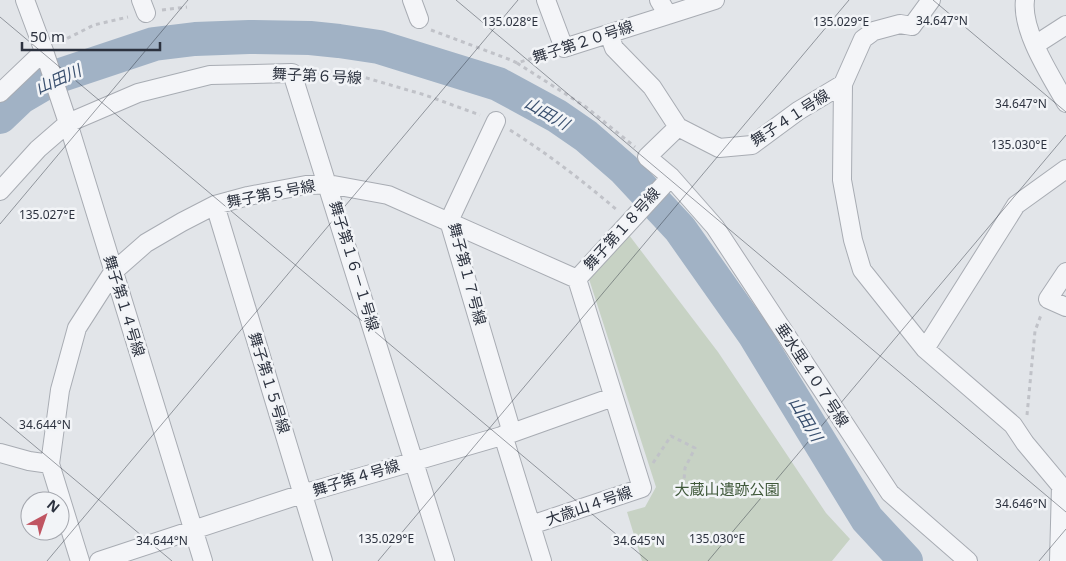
<svg xmlns="http://www.w3.org/2000/svg" width="1066" height="561" viewBox="0 0 1066 561" font-family="'Noto Sans','Noto Sans JP',sans-serif">
<rect width="100%" height="100%" fill="#e2e5e9"/>
<path fill="#c7d2c4" d="M629,235L718,352L826,513L850,539L832,561H642L627,512L645,507L656,487L589,279Z"/>
<g fill="none" stroke-linecap="round" stroke-linejoin="round">
<path stroke="#a1b2c5" stroke-width="34" d="M0,117L21,97L55,77L154,44L195,39L249,37L310,38L339,41L379,47L498,84L557,116L586,136L624,169L680,229L754,334L867,519L906,561"/>
<defs>
<path id="street" d="M25,0L44,51L68,123L203,561
M141,0L146,13
M412,0L419,19
M546,0L564,48L668,15
M659,0L668,15L715,0
M931,0L912,26L900,24L874,31L863,39L843,84L842,180L853,240L862,270L925,349L1013,425L1025,443L1061,486L1059,561
M1025,0C1021,31 1051,76 1066,103
M609,34L614,48L652,87L678,127L719,148L752,145L798,111L843,84
M1035,45L1066,25
M0,93L44,51
M496,121L449,221L512,433
M678,127L647,157L671,177L715,227L890,493L968,561
M0,191L38,149L68,123L138,93L210,75L292,73L445,561
M215,205L323,561
M1066,272L1048,299L1066,307
M925,349L1016,205L1066,169
M503,435L542,561
M0,453L29,461L50,464L80,561
M50,464L60,390L77,328L113,272L146,243L182,222L215,205L248,196L306,185L328,184L388,195L577,279
M531,525L642,488L577,279L671,177
M99,561L302,494L512,433L613,397"/>
</defs>
<use href="#street" stroke="#a8acb3" stroke-width="20"/>
<path stroke="#c0c2c8" stroke-width="3" stroke-dasharray="4 4" stroke-linecap="butt" d="M162,10L187,7
M431,30L511,60L517,63L549,53
M60,42L94,25L128,17
M517,63L586,107L635,147
M310,74L363,77L425,95L480,115
M510,130C548,154 583,181 617,210
M1027,415L1035,331L1041,315
M653,463L671,436L695,448L685,468L684,480"/>
<use href="#street" stroke="#f4f5f8" stroke-width="18"/>
</g>
<path fill="none" stroke="#2c323f" stroke-width="1" stroke-opacity="0.45" d="M456,0L1066,512M933,0L1066,112M0,17L648,561M0,224L188,0M0,417L172,561M47,561L518,0M378,561L849,0M708,561L1066,135M1039,561L1066,529"/>
<g text-anchor="middle" stroke-width="5" stroke-linejoin="round" paint-order="stroke">
<g font-size="15" fill="#2c323f" stroke="#f2f4f7">
<text transform="translate(583 42) rotate(-18)" y="5">舞子第２０号線</text>
<text transform="translate(317 76) rotate(3)" y="5">舞子第６号線</text>
<text transform="translate(790 118) rotate(-33)" y="5">舞子４１号線</text>
<text transform="translate(271 194) rotate(-11)" y="5">舞子第５号線</text>
<text transform="translate(622 229) rotate(-48)" y="5">舞子第１８号線</text>
<text transform="translate(354 266) rotate(73)" y="5">舞子第１６－１号線</text>
<text transform="translate(467 274) rotate(75)" y="5">舞子第１７号線</text>
<text transform="translate(124 306) rotate(73)" y="5">舞子第１４号線</text>
<text transform="translate(812 375) rotate(57)" y="5">垂水里４０７号線</text>
<text transform="translate(269 383) rotate(73)" y="5">舞子第１５号線</text>
<text transform="translate(356 478) rotate(-17)" y="5">舞子第４号線</text>
<text transform="translate(589 506) rotate(-19)" y="5">大歳山４号線</text>
</g>
<g font-size="15" fill="#40593b" stroke="#f2f4f7">
<text x="727" y="495">大蔵山遺跡公園</text>
</g>
<g font-size="16" font-style="italic" fill="#3a506f" stroke="#f2f4f7">
<text transform="translate(58 79) rotate(-24)" y="6">山田川</text>
<text transform="translate(547 113) rotate(30)" y="6">山田川</text>
<text transform="translate(806 419) rotate(59)" y="6">山田川</text>
</g>
</g>
<g font-size="12" text-anchor="middle" fill="#2c323f" stroke="#f2f4f7" stroke-width="5" stroke-linejoin="round" paint-order="stroke">
<text x="942" y="25">34.647°N</text>
<text x="510" y="26">135.028°E</text>
<text x="841" y="26">135.029°E</text>
<text x="1021" y="108">34.647°N</text>
<text x="1019" y="149">135.030°E</text>
<text x="47" y="219">135.027°E</text>
<text x="45" y="429">34.644°N</text>
<text x="1021" y="508">34.646°N</text>
<text x="386" y="543">135.029°E</text>
<text x="717" y="543">135.030°E</text>
<text x="162" y="545">34.644°N</text>
<text x="639" y="545">34.645°N</text>
</g>
<g transform="translate(45 516) rotate(40)"><circle r="24" fill="#f2f4f7" stroke="#a3a6ad"/>
<path d="M0-4L9 19L0 12L-9 19Z" fill="#c05562"/>
<text y="-8" font-size="14" font-weight="bold" text-anchor="middle" fill="#2c323f">N</text>
</g>
<path d="M22 42v8h138v-8" fill="none" stroke="#2c323f" stroke-width="2.5"/>
<text x="30" y="42" font-size="15" fill="#2c323f" stroke="#f2f4f7" stroke-width="4" paint-order="stroke">50 m</text>
</svg>
